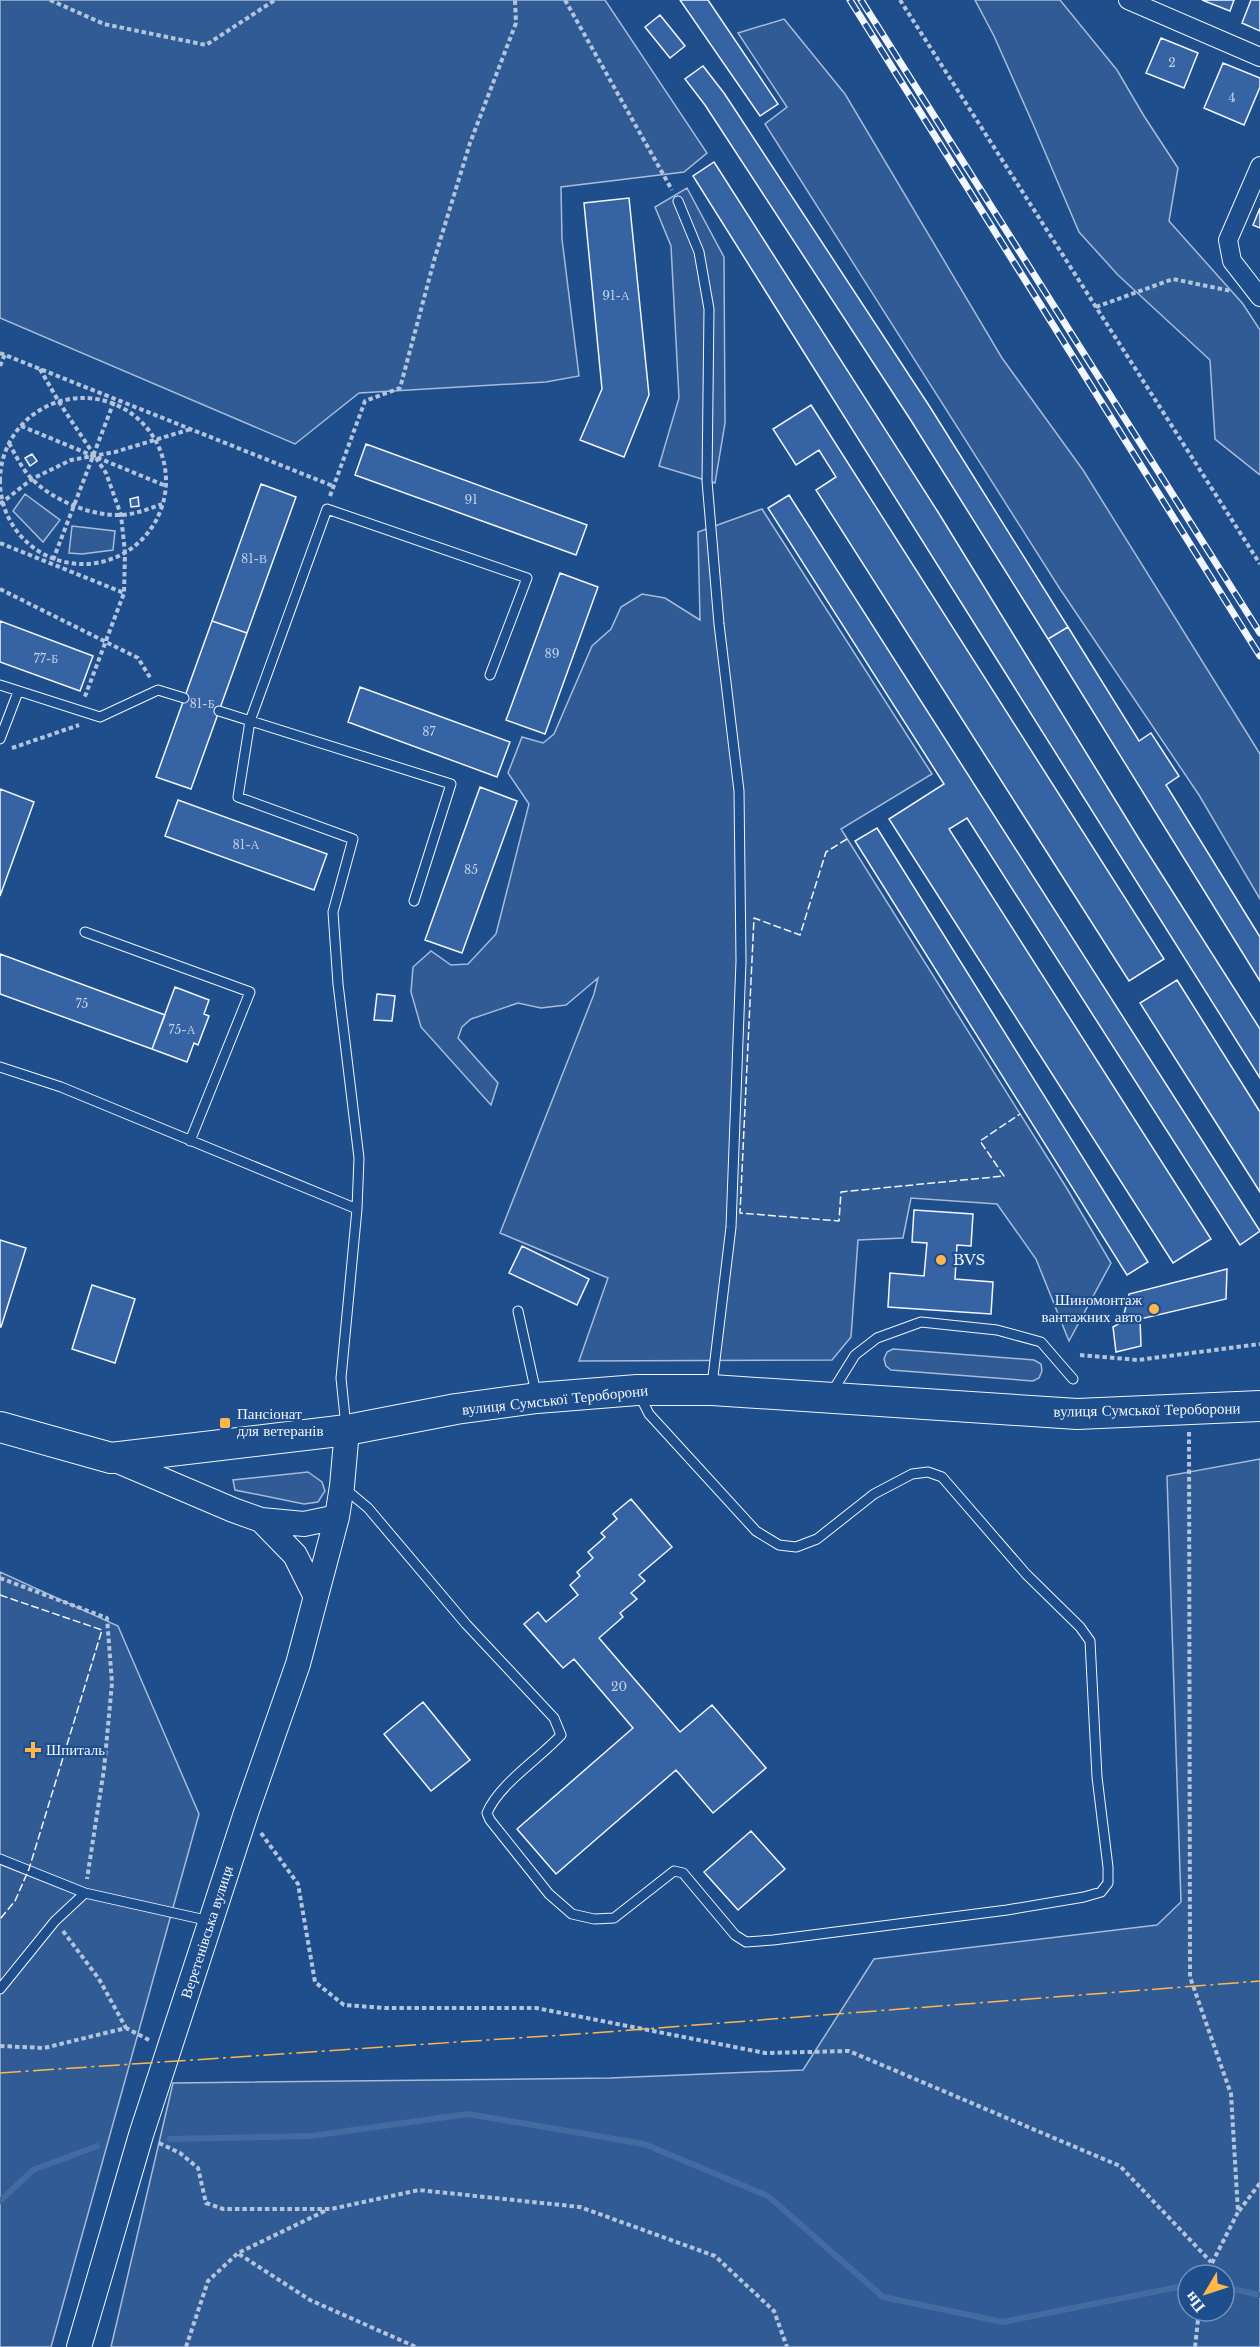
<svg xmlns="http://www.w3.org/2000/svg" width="1260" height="2347" viewBox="0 0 1260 2347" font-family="'Libre Baskerville',serif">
<rect width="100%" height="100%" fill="#1f4e8c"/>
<path fill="#305b95" stroke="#a8bbd7" stroke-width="1.5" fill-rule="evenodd" d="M0,0H605L707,153L684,172L561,187L562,239L579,376L546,382L359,393L295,444L0,318Z
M975,0H1060L1117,70L1144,116L1178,168L1169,221L1243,304L1260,330V475L1215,439L1210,360L1118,275L1079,232L1033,124L994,36Z
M784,19L845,94L1002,358L1083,470L1260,754V899L1199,795L1060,589L765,124L787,107L738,33Z
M687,188L724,257L725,423L715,483L659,466L679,398L671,246L655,207Z
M25,494L60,520L43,542L13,511Z
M762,509L932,774L841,829L1066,1187L1111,1263L1069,1341L1036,1259L997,1204L911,1198L903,1238L858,1240L851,1337L832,1360L579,1361L608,1278L500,1233L594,994L598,978L566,1005L541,1008L518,1003L471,1019L462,1027L458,1038L498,1083L491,1105L421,1027L411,992L413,967L431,951L451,965L468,964L496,934L529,804L508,773L522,737L543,743L554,734L592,646L611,629L621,607L642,594L665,598L700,620L698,532Z
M72,526L115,531L113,550L82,554L69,553Z
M893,1349L1034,1360L1041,1364L1042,1371L1039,1378L1033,1381L891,1370L886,1366L884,1359L887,1352Z
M1260,1459V2347H111L173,2083L610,2078L803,2070L874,1959L1157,1925L1181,1902L1167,1476ZM1188,2275H1224V2311H1188Z
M308,1472L322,1482L325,1491L318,1502L304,1504L235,1490L233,1480Z
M0,1572L118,1626L199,1814L51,2347H0Z"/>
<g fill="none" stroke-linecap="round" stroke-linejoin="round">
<path stroke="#446ba0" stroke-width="6" d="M170,2139L311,2136L468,2114L644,2144L768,2196L883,2297L1003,2322L1188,2285
M0,2201L33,2170L97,2146
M1224,2287L1260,2295"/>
</g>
<path fill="#3563a3" stroke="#f2f6ff" stroke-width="1.5" d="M680,0H708L778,104L760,116Z
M1202,0H1234L1230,11Z
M1251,0H1260V31L1242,23Z
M660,15L685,46L670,58L645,27Z
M1161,38L1198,53L1184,88L1146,73Z
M1223,63L1260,78V87L1244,125L1204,108Z
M703,66L724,93L930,407L1068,627L1048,639L910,419L705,105L685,79Z
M714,162L938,512L1141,842L1260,1029V1078L693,176Z
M629,198L649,395L624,457L580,440L602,389L584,203Z
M1260,208V228L1253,225Z
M811,405L1164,959L1129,981L816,490L836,477L819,450L796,465L773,429Z
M366,444L587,525L576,555L355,475Z
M32,454L37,461L30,466L25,458Z
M261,484L296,497L247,633L212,621Z
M789,495L1260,1231L1240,1245L967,818L949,829L1211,1239L1173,1263L889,819L944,784L768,508Z
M138,497L139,506L131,507L130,499Z
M560,573L598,587L545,734L506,720Z
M0,621L93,656L80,691L0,662Z
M212,621L247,633L191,789L156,777Z
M1068,627L1139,741L1151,733L1179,776L1166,785L1260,937V981L1048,639Z
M360,687L510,742L497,777L348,722Z
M480,787L517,801L462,953L425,940Z
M0,789L34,802L0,896Z
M178,800L327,854L314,890L165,836Z
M877,828L1148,1262L1127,1275L855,841Z
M0,954L165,1015L152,1049L0,994Z
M1177,980L1260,1112V1192L1140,1003Z
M175,987L209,1000L204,1014L209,1016L198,1045L194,1043L187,1062L152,1049Z
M377,994L395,996L392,1021L374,1020Z
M914,1210L973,1214L971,1246L957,1245L955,1279L993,1282L991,1314L888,1307L890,1273L924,1276L927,1243L912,1242Z
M0,1240L26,1248L1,1327H0Z
M522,1246L589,1279L577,1305L509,1273Z
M1227,1269L1226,1299L1140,1319L1141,1346L1116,1352L1113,1327L1122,1322L1129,1294Z
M92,1285L135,1299L115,1363L72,1349Z
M631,1499L672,1547L639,1575L645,1581L631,1593L637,1599L620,1613L623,1617L599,1638L680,1732L712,1705L766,1768L713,1813L676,1770L556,1874L517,1829L633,1728L574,1659L563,1668L524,1624L538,1612L546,1622L578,1595L570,1585L580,1576L577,1572L593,1558L588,1552L605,1537L601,1533L617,1519L613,1514Z
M423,1702L470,1760L431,1791L384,1734Z
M751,1831L785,1869L738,1910L704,1872Z"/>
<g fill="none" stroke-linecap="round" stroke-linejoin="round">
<defs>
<path id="service" d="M678,201L699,252L709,309L707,481L719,624L739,791L741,961L731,1227L712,1385
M0,685L100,717L158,690L184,698
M219,711L451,784L414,901
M0,739L18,692
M85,932L250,992L190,1141
M0,1067L61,1087L357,1209
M518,1311L536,1393
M832,1392L855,1355L877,1338L921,1322L997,1330L1041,1342L1073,1379
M346,1427L341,1378L357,1209L359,1158L338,984L333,912L353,839L238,797L250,721L327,509L527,578L490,675
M344,1488L368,1508L466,1624L554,1718L561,1735C539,1759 499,1784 487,1813L490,1820L549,1894L572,1914L594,1919L614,1918L674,1871L683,1873L735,1935L746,1942L773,1940L1007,1910L1084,1897L1101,1892L1108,1883V1867L1097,1777L1090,1641L1080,1627L1026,1574L942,1477L928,1472L912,1474L874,1494L817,1539L796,1547L779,1545L756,1531L649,1414L640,1396
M0,1859L85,1893
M0,1989L55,1921L85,1893L210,1921"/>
<path id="minor" d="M1128,0L1260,57
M1260,166L1228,240L1232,261L1260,297"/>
<path id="tertiary" d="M111,1458L233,1510L261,1520L304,1524L337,1517
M261,1520L295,1555L315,1595
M79,2347L141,2135L246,1813L298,1664L337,1517L342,1486L347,1430"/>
<path id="primary" d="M0,1427L111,1458L347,1430L456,1409L537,1398L637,1390H712L1077,1414L1260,1406"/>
</defs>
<use href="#service" stroke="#f2f6ff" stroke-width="11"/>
<use href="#minor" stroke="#f2f6ff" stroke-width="20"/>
<use href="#tertiary" stroke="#f2f6ff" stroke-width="26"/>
<use href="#primary" stroke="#f2f6ff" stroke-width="32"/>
<path stroke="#b3c4dc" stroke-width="4" stroke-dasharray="4.5 3" stroke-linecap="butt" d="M50,0L104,24L206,45L275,0
M565,0L672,190
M900,0L1260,564
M1096,307L1173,279L1231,291
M0,353L333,486
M0,366L5,354
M40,369L59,402L106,473L121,515L125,553L124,593
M0 481a83 83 0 1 1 166 0a83 83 0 1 1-166 0Z
M21,426L166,486
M9,443C16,456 22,469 32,479C54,501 91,516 121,515C136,514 149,509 162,504
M330,496L365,401L400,388L435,257L470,143L516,23L515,0
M0,504L32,479L71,460L115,452L191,429
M0,543L124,593L84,699
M53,560L115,399
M0,589L138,658L151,679
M12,748L79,725
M1080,1355L1138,1360L1260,1344
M1189,1432L1190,1977L1231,2094L1238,2212L1206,2275
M0,1578L107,1618L112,1683L104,1769L87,1879
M261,1833L298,1884L315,1982L344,2005L385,2008H536L765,2053L849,2051L1120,2166L1211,2262
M63,1931L99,1979L126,2028
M0,2046L44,2048L126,2028L149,2040
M159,2143L180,2153L198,2168L206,2203L223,2209H331L419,2190L580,2207L715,2256L774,2311L787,2347
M1239,2211L1260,2183
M239,2254L310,2300L416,2347
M186,2347L208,2281L238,2253L327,2210
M1195,2347L1199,2311"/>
<use href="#service" stroke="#1f4e8c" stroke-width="9"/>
<use href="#minor" stroke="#1f4e8c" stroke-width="18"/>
<use href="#tertiary" stroke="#1f4e8c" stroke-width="24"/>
<use href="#primary" stroke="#1f4e8c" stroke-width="30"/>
<defs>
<path id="rail" d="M850,0L1260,656
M861,0L1260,633"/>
</defs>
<use href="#rail" stroke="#f2f6ff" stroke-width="7"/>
<use href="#rail" stroke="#1f4e8c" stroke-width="4.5" stroke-dasharray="14" stroke-linecap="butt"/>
<path stroke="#f2f6ff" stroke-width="1.5" stroke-dasharray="8 3" stroke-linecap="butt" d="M847,839L826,852L800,935L754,918L740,1213L839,1221L841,1192L1004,1176L980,1141L1020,1114
M0,1595L102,1630L29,1869L15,1901L0,1919"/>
<path stroke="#ffb74d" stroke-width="1.5" stroke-dasharray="21 4.5 3 4.5" stroke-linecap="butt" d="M0,2073L606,2032L1260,1981"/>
</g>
<g fill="#ffb74d" stroke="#1f4e8c" stroke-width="2">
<circle cx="941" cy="1260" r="6"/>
<circle cx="1154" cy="1309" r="6"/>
<rect x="219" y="1417" width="12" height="12" rx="3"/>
<path d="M30 1741h6v6h6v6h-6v6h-6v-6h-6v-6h6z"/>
</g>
<g text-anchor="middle" stroke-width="4.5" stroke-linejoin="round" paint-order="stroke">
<g font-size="12" fill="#c3d1e8">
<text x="1172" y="67">2</text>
<text x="1232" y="102">4</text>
<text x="616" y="300">91-А</text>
<text x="471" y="504">91</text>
<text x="254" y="563">81-В</text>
<text x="552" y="658">89</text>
<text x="46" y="663">77-Б</text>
<text x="202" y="708">81-Б</text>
<text x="429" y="736">87</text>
<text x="246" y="849">81-А</text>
<text x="471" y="874">85</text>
<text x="82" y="1008">75</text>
<text x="182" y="1034">75-А</text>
<text x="619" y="1691">20</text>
</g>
<g font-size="15" fill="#f2f6ff" stroke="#1f4e8c" text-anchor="start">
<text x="953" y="1265">BVS</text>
<text x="1142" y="1305" text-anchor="end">Шиномонтаж<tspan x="1142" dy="17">вантажних авто</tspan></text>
<text x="237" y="1419">Пансіонат<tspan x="237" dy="17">для ветеранів</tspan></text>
<text x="46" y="1755">Шпиталь</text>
</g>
<g font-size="15" fill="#f2f6ff" stroke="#1f4e8c">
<text transform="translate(555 1400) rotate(-6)" y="5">вулиця Сумської Тероборони</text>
<text transform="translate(1147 1410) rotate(-1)" y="5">вулиця Сумської Тероборони</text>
<text transform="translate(207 1932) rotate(-72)" y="5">Веретенівська вулиця</text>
</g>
</g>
<g transform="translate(1206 2293) rotate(231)"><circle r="28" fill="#1f4e8c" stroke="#7391ba" stroke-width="1.5"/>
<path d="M0-4.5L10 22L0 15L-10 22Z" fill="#ffb74d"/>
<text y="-9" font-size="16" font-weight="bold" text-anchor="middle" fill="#f2f6ff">Пн</text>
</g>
</svg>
